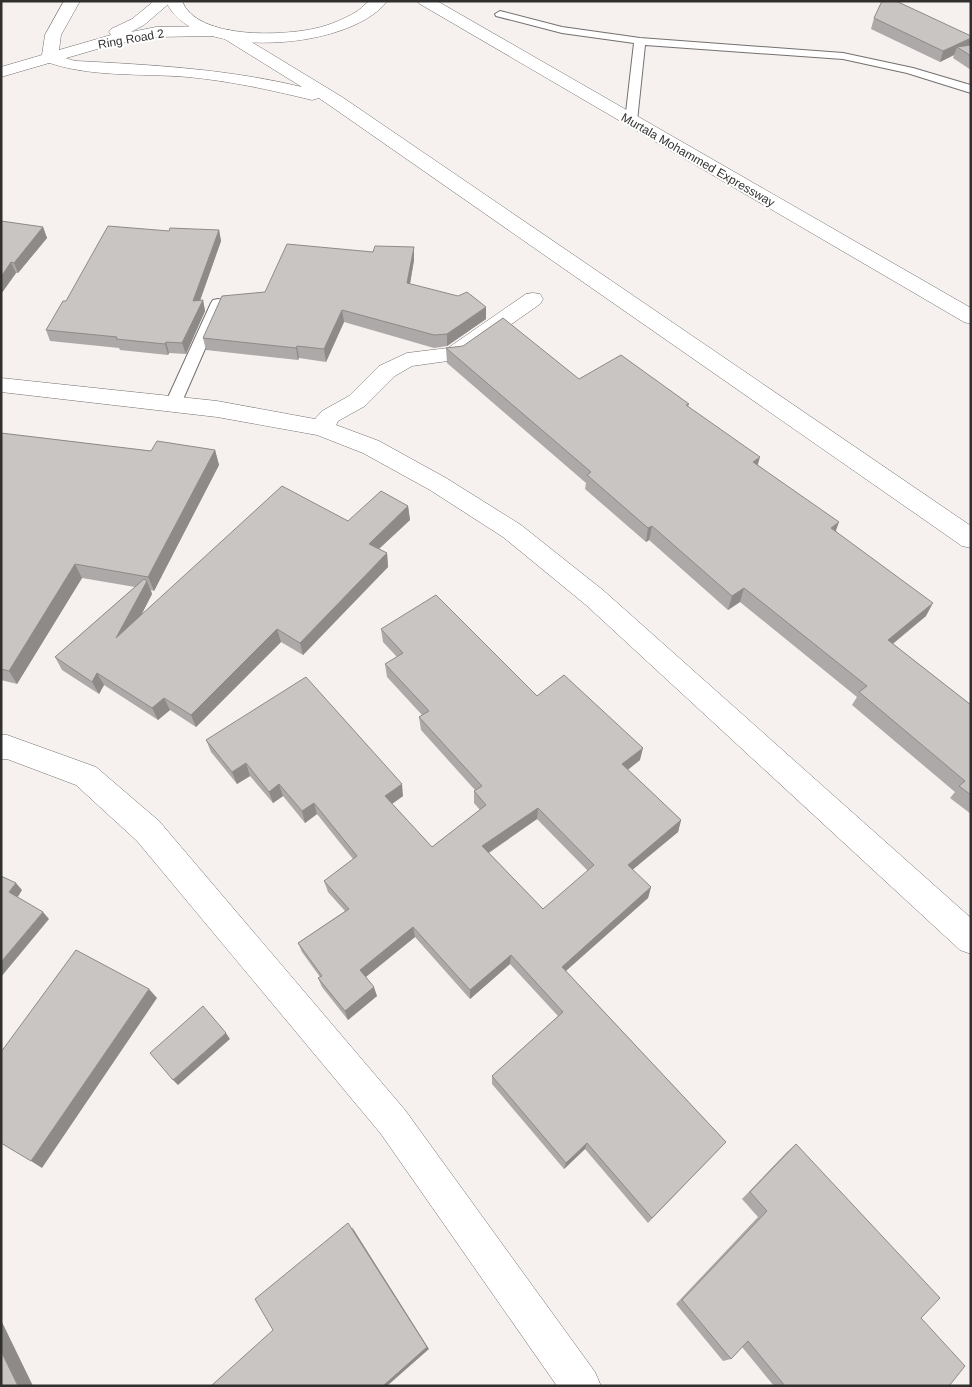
<svg xmlns="http://www.w3.org/2000/svg" width="972" height="1387" viewBox="0 0 972 1387" font-family="Helvetica,sans-serif">
<rect width="100%" height="100%" fill="#f6f1ef"/>
<g fill="none" stroke-linecap="round" stroke-linejoin="round">
<defs>
<path id="service" d="M500,11L562,27L640,38L843,53L913,68L967,84L971,85V93L907,73L843,59L645,45L637,121L631,125L625,121L634,43L562,33L496,16L495,14Z
M218,299L223,300L225,303L181,404L178,408L173,409L168,408L165,404L211,303L213,300Z"/>
<path id="minor" d="M533,293L540,294L543,299L540,304L462,359L412,366L395,376L365,406L338,421L336,425L379,441L446,478L521,525L604,591L971,918V954L960,950L586,605L503,537L430,490L363,453L317,435L217,417L1,392V378L217,401L315,419L322,411L349,396L379,366L407,353L448,348L526,294Z
M1,735H7L96,767L159,821L405,1110L595,1372L601,1386H557L381,1134L137,841L76,785L7,759H1Z"/>
<path id="secondary" d="M229,30L235,32L342,97L971,526V548L962,546L319,98L312,100C271,90 230,81 188,77C141,73 89,78 44,61L42,58L44,55C56,52 66,60 77,61C154,65 227,69 302,87L223,38L221,35L223,32Z"/>
<path id="primary" d="M64,1H80L61,35L59,50L111,35L109,32L111,29L132,19L154,1H172L144,25L131,32L156,27L213,26L219,28L221,31L219,34L213,36L156,37L118,43L1,77V67L42,55L45,35Z
M417,1H437L971,308V324L964,322L420,4Z"/>
<path id="motorway" d="M166,1H182C197,40 284,36 317,28C330,25 344,19 356,12C361,9 366,2 371,1C376,0 382,1 387,1C352,50 190,63 166,1Z"/>
</defs>
<use href="#service" stroke="#73706e" stroke-width="2"/>
<use href="#minor" stroke="#73706e" stroke-width="1"/>
<use href="#secondary" stroke="#73706e" stroke-width="1"/>
<use href="#primary" stroke="#73706e" stroke-width="1"/>
<use href="#motorway" stroke="#73706e" stroke-width="1"/>
<use href="#service" fill="#fff" fill-rule="evenodd"/>
<use href="#minor" fill="#fff" fill-rule="evenodd"/>
<use href="#secondary" fill="#fff" fill-rule="evenodd"/>
<use href="#primary" fill="#fff" fill-rule="evenodd"/>
<use href="#motorway" fill="#fff" fill-rule="evenodd"/>
</g>
<path fill="#ada9a8" fill-rule="evenodd" d="M874,18L971,45V70L953,58L954,55L940,62L871,29Z
M1,221L43,227L47,238L18,273H16L1,294Z
M219,230L221,241L200,300H203L205,311L186,354L169,353L168,355L120,350L119,348L50,341L46,330L66,301L169,231Z
M373,252L414,260L410,284L486,319L447,346L434,348L344,322L326,362L299,358L298,360L206,350L203,338L265,292Z
M446,348L579,379L689,404L688,407L758,465L836,531L926,616L893,644L971,705V814L950,798L955,792L852,705L857,697L740,602L728,610L649,540L646,542L585,489L586,483L447,363Z
M1,433L151,451L215,450L219,465L154,591L151,590L152,594L141,616L348,521L408,506L410,520L379,549L387,553L388,567L303,655L281,642L196,727L170,710L158,720L104,685L99,694L62,670L55,657L135,587L82,578L17,684L1,680Z
M381,629L537,696L640,760L628,770L681,820L678,832L632,870L651,887L648,898L566,971L726,1142L648,1223L585,1149L564,1169L492,1084V1076L558,1016L510,964L470,999L415,937L366,977L377,996L348,1020L322,987L318,978L320,977L302,952L298,943L345,911L328,892L324,881L353,859L317,814L305,823L283,796L273,803L250,776L237,784L211,752L206,740L403,796L392,804L432,847L480,810L474,803V791L475,790L421,730L419,717L422,715L387,677L385,664L397,657L383,642ZM537,819L588,871L543,909L489,853Z
M796,1144L921,1318L949,1386H774L742,1347L731,1359L723,1361L676,1304L758,1217L742,1199L787,1152Z"/>
<path fill="#8d8a88" d="M971,38V43L969,47H957L954,55L940,62L943,51Z
M43,227L47,238L18,273L14,263Z
M219,230L221,241L196,312L193,301Z
M414,247V260L408,295L407,283Z
M11,262L16,273L1,294V277Z
M203,300L205,311L186,354L182,343Z
M486,307V319L447,346V334Z
M342,310L344,322L326,362L324,349Z
M166,342L169,353L168,355L165,344Z
M297,346L299,358L298,360L296,348Z
M215,450L219,465L154,591L148,577Z
M760,457L756,471L753,462Z
M408,506L410,520L370,557L369,544Z
M839,522L834,536L831,528Z
M652,526L649,540L646,542L648,528Z
M387,553L388,567L303,655L300,643Z
M75,564L82,578L17,684L9,671Z
M147,581L152,594L122,651L116,638Z
M744,588L740,602L728,610L732,596Z
M933,603L926,616L881,653L888,640Z
M277,629L281,642L196,727L191,715Z
M97,673L104,685L99,694L92,682Z
M164,698L170,710L158,720L152,708Z
M643,748L640,760L619,776L622,764Z
M246,763L250,776L237,784L232,772Z
M279,784L283,796L273,803L269,792Z
M402,784L403,796L386,808L385,796Z
M314,803L317,814L305,823L302,811Z
M538,808L537,819L482,857V846Z
M681,820L678,832L625,876L628,865Z
M16,883L22,890L16,900L9,892Z
M651,887L648,898L560,976L562,967Z
M43,912L49,919L1,977V962Z
M413,927L415,937L363,979L360,970Z
M511,955L510,964L470,999V990Z
M374,987L377,996L348,1020L345,1011Z
M149,989L157,998L42,1168L31,1161Z
M226,1033L230,1039L178,1085L173,1080Z
M587,1143L585,1149L564,1169L566,1163Z
M352,1227L429,1349L387,1386H383Z
M1,1320L33,1386H18L1,1351Z"/>
<path fill="#c9c5c3" stroke="#8d8a88" fill-rule="evenodd" d="M882,1H896L971,36V38L943,51L874,18Z
M971,45V56L957,47Z
M1,221L43,227L14,263L11,262L1,277Z
M108,226L169,231L170,228L219,230L193,301L203,300L182,343L166,342L165,344L116,339L117,337L46,330L63,301H66Z
M287,244L373,252L375,246L414,247L407,283L458,296L467,292L486,307L447,334L434,335L342,310L324,349L297,346L296,348L203,338L222,296L265,292Z
M503,318L579,379L621,355L689,404L686,405L760,457L753,462L839,522L831,528L933,603L888,640L971,705V795L959,786L965,781L859,692L867,686L744,588L732,596L652,526L648,528L587,475L591,472L446,348L463,346Z
M1,433L151,451L157,441L215,450L148,577L75,564L9,671L1,669Z
M282,486L348,521L381,491L408,506L369,544L387,553L300,643L277,629L191,715L164,698L152,708L97,673L92,682L55,657L144,579L147,581L116,638Z
M436,595L537,696L564,675L643,748L622,764L681,820L628,865L651,887L562,967L726,1142L652,1218L587,1143L566,1163L492,1076L563,1012L511,955L470,990L413,927L360,970L374,987L345,1011L318,978L322,976L298,943L349,909L324,881L357,856L314,803L302,811L279,784L269,792L246,763L232,772L206,740L306,677L402,784L385,796L432,847L486,805L474,791L482,786L419,717L429,711L385,664L403,653L381,629ZM538,808L594,865L543,909L482,846Z
M1,876L16,883L9,892L43,912L1,962Z
M76,950L149,989L31,1161L1,1143V1052Z
M203,1006L226,1033L173,1080L150,1053Z
M796,1144L940,1298L921,1318L965,1366L949,1386H785L748,1341L731,1359L682,1300L767,1211L750,1192Z
M348,1223L427,1347L383,1386H211L273,1330L255,1299Z
M1,1351L18,1386H1Z"/>
<g text-anchor="middle" stroke-width="4" stroke-linejoin="round" paint-order="stroke">
<g font-size="12" fill="#31302f" stroke="#fff">
<text transform="translate(131 39) rotate(-10)" y="4">Ring Road 2</text>
<text transform="translate(698 160) rotate(30)" y="4">Murtala Mohammed Expressway</text>
</g>
</g>
<rect width="972" height="1387" fill="none" stroke="#31302f" stroke-width="5"/>
</svg>
